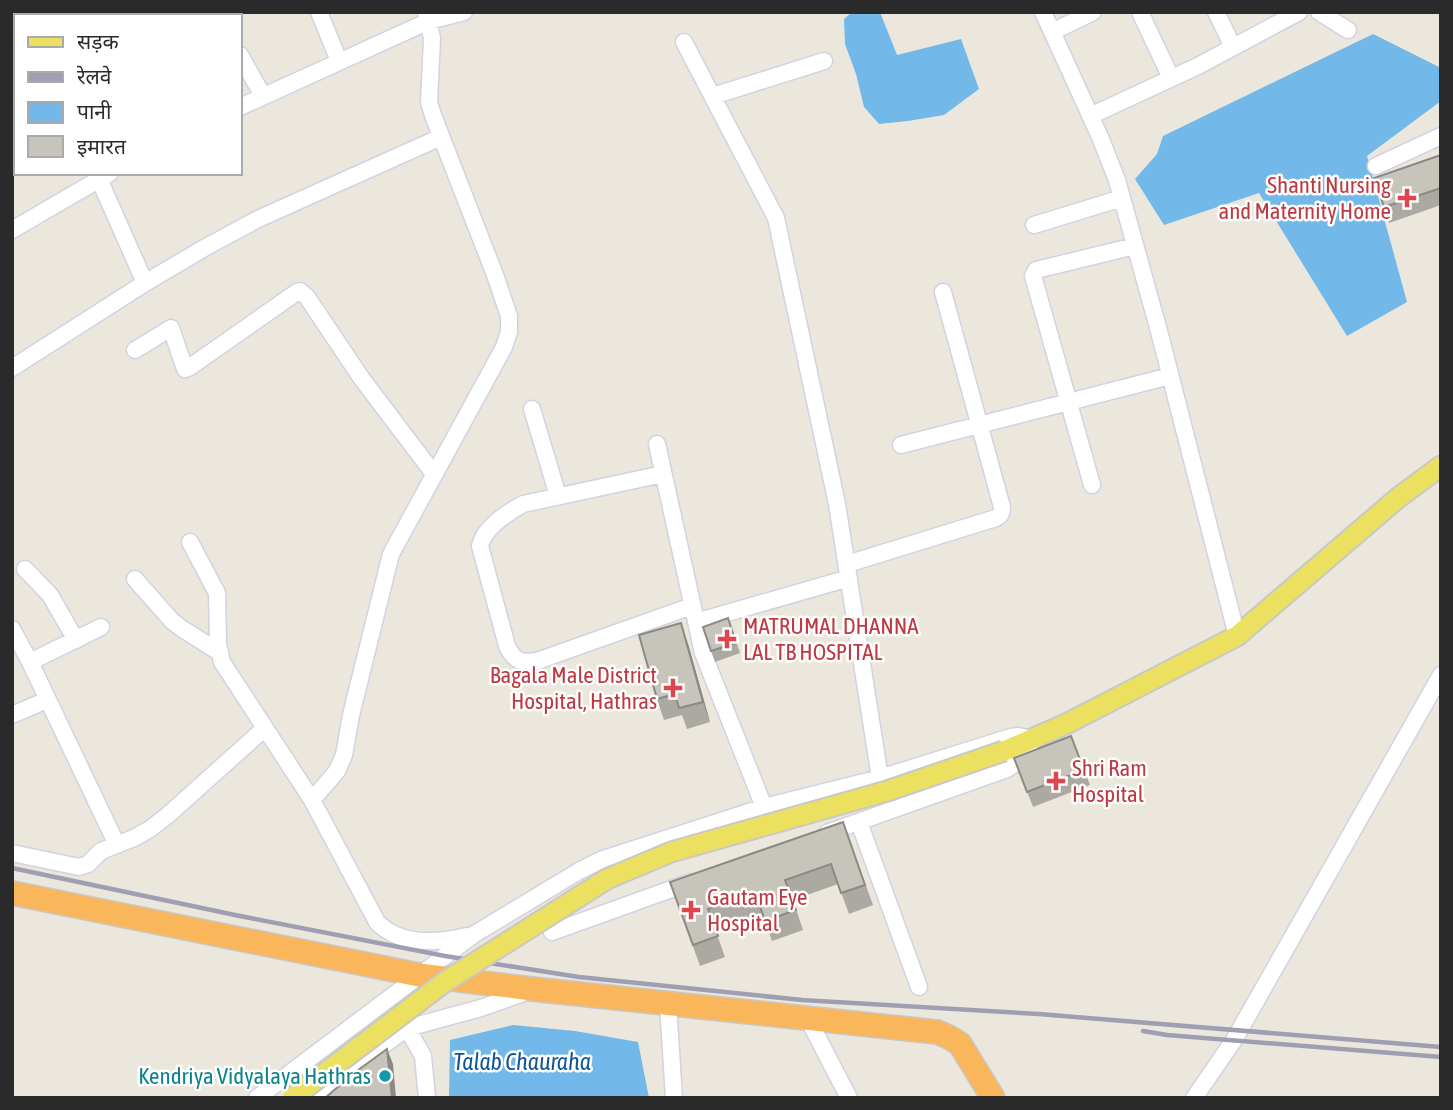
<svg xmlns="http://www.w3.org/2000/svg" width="1453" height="1110" viewBox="0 0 1453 1110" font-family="'Asap Condensed','Noto Sans Devanagari',sans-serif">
<rect width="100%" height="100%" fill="#ece7dc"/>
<path fill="#72b9ea" d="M852,12H880L897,55L961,39L979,89L944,115L908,121L879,124L864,107L856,74L845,44L844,19Z
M1373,34L1441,68V101L1367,156L1407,302L1347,336L1259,193L1164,225L1135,179L1157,154L1163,136Z
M513,1025L575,1031L638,1042L649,1098H449L450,1040Z"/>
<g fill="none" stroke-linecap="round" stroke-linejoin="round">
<defs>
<path id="minor" d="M216,12L218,16
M319,12L339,61
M1043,12L1100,137L1117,180L1159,331L1237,636
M1140,12L1171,78
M1216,12L1233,47
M1319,12L1348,30
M1052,32L1093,12
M684,42L776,218L837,504L880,778L1011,737L1018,736L1033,739C1026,751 1020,761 1007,769L827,833
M12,47L16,45
M240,55L263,96
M713,96L824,61
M240,107L429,21L464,12
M1090,116L1198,66L1299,12
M1376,166L1441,136
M99,179L145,283
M1034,225L1122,198
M12,230L110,173
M135,350L171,328L185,369L190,367L297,292L300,291L307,297L362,379L434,474
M12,368L145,283L206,247L258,219L441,137
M532,409L558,496
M657,444L703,653L764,807
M901,445L1170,376
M663,474L523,504C507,513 484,527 480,546L507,646C515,662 521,663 537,661L692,606
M1092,485L1033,276L1036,270L1135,246
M190,542L217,593L218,644L222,662L312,800L377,922C400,946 438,943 467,936
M847,564L996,518C1001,515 1002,513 1002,507L943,292
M25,569L50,595L76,640
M135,579L172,621L181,628L219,652
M696,622L849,578
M12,629L30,662L117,845
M30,662L101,627
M12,715L47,700
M312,800L337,771L344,755L351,715L391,554L504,347L509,332V316L495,275L434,118L429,103L432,38L426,12
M859,822L919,987
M12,853L79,867L88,864L101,851L134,838L150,829L168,815L265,728
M552,932L691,882
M668,1004L674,1098
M808,1019L849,1098
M407,1028L423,1056L427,1098
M257,1098L473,935L579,871L603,859L764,807L880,778
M311,1098L407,1028L481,1008L529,991
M1194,1098L1234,1040L1441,675"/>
<path id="major" d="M1004,751L1066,724L1237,636L1399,497L1441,466"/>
<path id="highway" d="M12,893L419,975L532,989L937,1032L949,1037L960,1044L993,1098"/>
</defs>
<use href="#minor" stroke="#d2d2e2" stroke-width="19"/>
<use href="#major" stroke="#c8c8c8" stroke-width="23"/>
<use href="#highway" stroke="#c8c8c8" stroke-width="26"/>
<use href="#minor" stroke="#fff" stroke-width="16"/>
<use href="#major" stroke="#ece061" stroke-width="19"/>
<use href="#highway" stroke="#f9b65a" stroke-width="23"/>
<path stroke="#9f9fb4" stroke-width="4.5" d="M12,868L235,915L445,956L579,977L802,1000L1039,1014L1441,1047
M1143,1031L1167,1035L1441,1057"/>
<defs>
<path id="major-bridge" d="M292,1098L446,981L607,879L671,852L887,791L1004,751"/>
</defs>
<use href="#major-bridge" stroke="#c8c8c8" stroke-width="23" stroke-linecap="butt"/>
<use href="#major-bridge" stroke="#ece061" stroke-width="19"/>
</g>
<path fill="#aba9a2" d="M1441,155V205L1389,223L1374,178Z
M728,618L740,653L715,662L703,627Z
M688,644L710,722L687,729L682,715L664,720L657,699Z
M1071,736L1090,785L1033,807L1014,758Z
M843,822L873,905L849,914L838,884L793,900L803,930L772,941L762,913L715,929L725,957L700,966L670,882Z"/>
<path fill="#8b8984" d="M681,623L688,644L710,722L703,702Z
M387,1049L393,1064L396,1098H392Z"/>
<path fill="#c7c4bc" stroke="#8b8984" stroke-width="2" d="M1441,155V188L1384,207L1374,178Z
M728,618L736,643L711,651L703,627Z
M681,623L703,702L679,708L675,694L657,699L639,635Z
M1071,736L1084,770L1027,792L1014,758Z
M843,822L865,885L841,893L831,864L785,880L796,910L765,921L755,892L708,909L718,936L693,945L670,882Z
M387,1049L392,1098H325L354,1073Z"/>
<g fill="#e0444e" stroke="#fff" stroke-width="2.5">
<path d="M1403.5 187.5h7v7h7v7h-7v7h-7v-7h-7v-7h7z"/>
<path d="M723.5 628.5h7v7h7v7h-7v7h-7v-7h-7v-7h7z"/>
<path d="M669.5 677.5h7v7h7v7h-7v7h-7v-7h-7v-7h7z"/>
<path d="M1052.5 770.5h7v7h7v7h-7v7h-7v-7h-7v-7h7z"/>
<path d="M687.5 899.5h7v7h7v7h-7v7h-7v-7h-7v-7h7z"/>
</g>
<circle fill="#0f9aa8" stroke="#fff" stroke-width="2.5" cx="385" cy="1076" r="7"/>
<g text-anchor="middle" stroke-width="5" stroke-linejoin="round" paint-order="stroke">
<g font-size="23" fill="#be3a42" stroke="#fff" text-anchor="start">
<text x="1391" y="193" text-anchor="end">Shanti Nursing<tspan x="1391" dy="26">and Maternity Home</tspan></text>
<text x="743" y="634">MATRUMAL DHANNA<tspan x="743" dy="26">LAL TB HOSPITAL</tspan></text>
<text x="657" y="683" text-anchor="end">Bagala Male District<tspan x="657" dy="26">Hospital, Hathras</tspan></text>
<text x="1072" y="776">Shri Ram<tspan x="1072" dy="26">Hospital</tspan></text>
<text x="707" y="905">Gautam Eye<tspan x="707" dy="26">Hospital</tspan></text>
</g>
<g font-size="23" fill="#0d838f" stroke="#fff" text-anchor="end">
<text x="371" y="1084">Kendriya Vidyalaya Hathras</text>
</g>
<g font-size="24" font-style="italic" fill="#125596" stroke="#fff">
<text x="522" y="1070">Talab Chauraha</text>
</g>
</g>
<rect width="1453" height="1110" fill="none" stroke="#2a2a2a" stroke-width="28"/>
<rect x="14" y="14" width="228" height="161" fill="#ffffff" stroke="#aaaaaa" stroke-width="2"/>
<rect x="28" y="37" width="35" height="10" fill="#ece061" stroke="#aaaaaa" stroke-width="2"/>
<text x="77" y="49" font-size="21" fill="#2a2a2a">सड़क</text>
<rect x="28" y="72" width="35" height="10" fill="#9f9fb4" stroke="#aaaaaa" stroke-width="2"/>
<text x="77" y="84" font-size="21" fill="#2a2a2a">रेलवे</text>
<rect x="28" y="102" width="35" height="21" fill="#72b9ea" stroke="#aaaaaa" stroke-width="2"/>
<text x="77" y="119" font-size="21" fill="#2a2a2a">पानी</text>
<rect x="28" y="136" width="35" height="21" fill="#c7c4bc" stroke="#aaaaaa" stroke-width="2"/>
<text x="77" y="154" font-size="21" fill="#2a2a2a">इमारत</text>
</svg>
